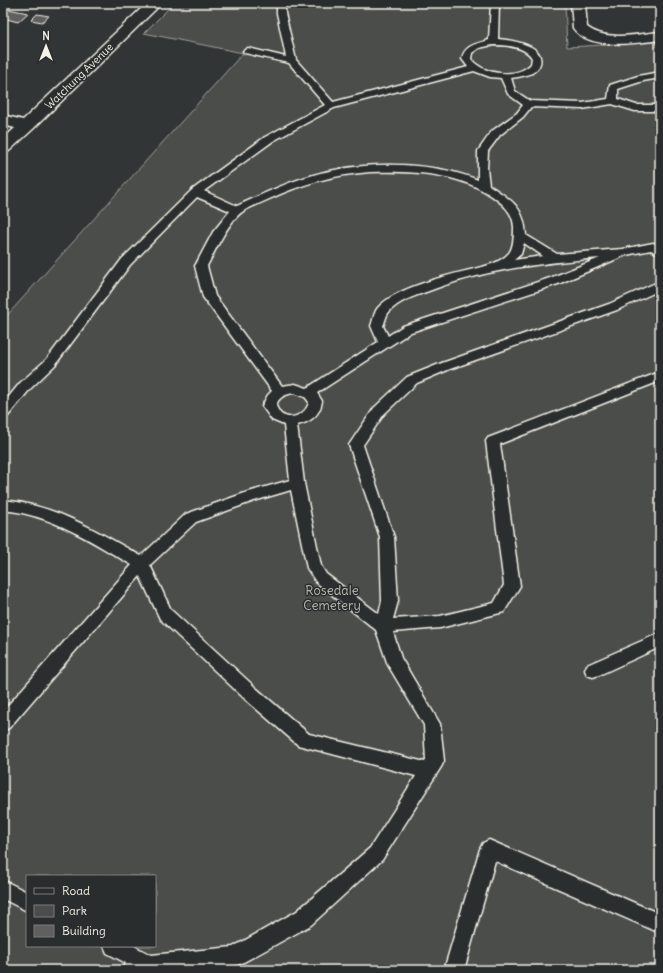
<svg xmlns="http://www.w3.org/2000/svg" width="663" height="973" viewBox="0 0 663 973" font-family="Delius,sans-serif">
<rect width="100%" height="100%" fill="#323535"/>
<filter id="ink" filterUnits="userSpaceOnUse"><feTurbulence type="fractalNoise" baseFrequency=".025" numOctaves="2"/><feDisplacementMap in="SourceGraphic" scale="8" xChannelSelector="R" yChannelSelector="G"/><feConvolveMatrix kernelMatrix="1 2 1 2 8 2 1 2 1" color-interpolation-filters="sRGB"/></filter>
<g filter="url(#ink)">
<path fill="#4b4d4c" stroke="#a09f9a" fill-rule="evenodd" d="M174,3H565L567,47L660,42V970H3V320L243,53L144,33ZM27,876H155V946H27Z"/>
<path fill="#5f605f" stroke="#f4f1e8" d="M3,8L28,13L18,22L3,18Z
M37,14L49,16L42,22L31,20Z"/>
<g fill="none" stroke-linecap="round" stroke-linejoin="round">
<defs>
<path id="lane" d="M277,3H285V13L296,60L333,102L468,67L462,59C464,45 477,44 489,40L491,3H499L498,39C509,40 521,42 531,47C543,53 544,66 532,73C525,76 518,77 511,78L515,91L530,101L582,103L608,99L610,85L638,76L660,72V78L643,81L618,89V99L636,105H660V111H635L612,104L582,109L531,107L523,117L500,135L488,151L487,169L489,185C511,200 524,206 526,235L557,254L623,249L653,243L660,246V255L651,250L626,255L558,284L411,332L317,393L322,401C320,415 311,422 297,425L304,483L321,566L326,574L379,614L382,601L380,537L349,445L374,408L407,377L442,363L609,304L660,281V290L617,310L450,369L417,383L384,414L363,445L394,537L398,601L393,619L440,616L494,603L504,585L486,441L488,438L660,372V381L500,444L520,586L504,612L440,628L393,632L401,658L440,724L444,761L441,767L382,860L311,925L242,963L235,966L194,970H122L126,963L107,953L104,946H134L151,955L233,947L297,911L370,848L416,776L298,745L245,699L160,619L140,576L9,728L3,730V711L132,565C90,541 53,515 3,510V500C56,505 96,531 141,556L186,514L245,493L290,480L284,425L272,420L262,406L268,395L272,391L203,297L195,266L213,232L230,211L197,197L130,265L55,365L30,389L8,416L3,418V404L20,383L47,359L122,259L192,190L265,137L325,105L289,63L245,53L243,51L248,48L286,57L277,13ZM493,45C505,45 525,46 532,58L531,64C517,79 483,75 471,59L472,53L479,48ZM474,71L490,77L501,78L508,94L523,105L517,113L492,131L478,151V180C429,160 360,161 310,176C285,183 261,195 237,206L204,191L273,141L334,108ZM370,172C412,171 456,172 492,196C503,204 513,212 514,227C514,234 514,247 509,253C500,263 486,266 474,269C449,275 393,288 377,309C374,313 373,321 371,326L378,342L307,388L295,384L282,386L215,296L207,266C215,251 228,222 242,212C249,207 259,204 267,200C302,184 331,175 370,172ZM524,243L543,256L514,260L521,254ZM600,258L550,278L403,326L388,336L383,326C385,322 386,315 389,312C399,301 412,297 426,292C482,270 540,263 600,258ZM294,393L305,397L309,402C307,413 292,422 281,414C279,412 277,408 276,406C278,397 286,394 294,393ZM291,490L307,568L316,582L376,630L388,665L424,725L426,760L425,762L309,734L257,689L171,610L150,565L196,522L254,501Z
M660,633V647L599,675L593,677L587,675L585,670L587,665Z
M489,840L660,914V933L495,861L464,970H444L480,849L483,843Z
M3,880L27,892V911L3,899Z"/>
<path id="street" d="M147,3H162L33,129L9,151L3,153V139L15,128L3,125V115L23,120Z
M571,3H585L587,27C606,42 638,34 660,32V40C636,43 589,51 573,28Z"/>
</defs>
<use href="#lane" stroke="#f4f1e8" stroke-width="3"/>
<use href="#street" stroke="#f4f1e8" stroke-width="3"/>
<use href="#lane" fill="#2a2d2e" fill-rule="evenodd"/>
<use href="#street" fill="#2a2d2e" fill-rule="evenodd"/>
</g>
</g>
<g text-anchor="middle" stroke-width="3" stroke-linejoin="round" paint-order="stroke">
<g font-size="11" fill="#f4f1e8" stroke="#2a2d2e">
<text transform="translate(79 76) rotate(-44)" y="4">Watchung Avenue</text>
</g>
<g font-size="13" fill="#b9b8b1" stroke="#2a2d2e">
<text x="332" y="595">Rosedale<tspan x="332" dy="15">Cemetery</tspan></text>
</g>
</g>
<rect width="663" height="973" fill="none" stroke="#2a2d2e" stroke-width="16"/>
<rect x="8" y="8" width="647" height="957" fill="none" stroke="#f4f1e8" stroke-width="1.5" filter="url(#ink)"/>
<rect x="26" y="875" width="130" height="72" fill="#2a2d2e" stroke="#7b7b78"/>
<rect x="34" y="888" width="20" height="6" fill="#2a2d2e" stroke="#7b7b78"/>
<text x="62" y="895" font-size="12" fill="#f4f1e8">Road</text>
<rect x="34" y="905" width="20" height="12" fill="#4b4d4c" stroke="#7b7b78"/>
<text x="62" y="915" font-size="12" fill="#f4f1e8">Park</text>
<rect x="34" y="925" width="20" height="12" fill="#5f605f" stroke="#7b7b78"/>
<text x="62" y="935" font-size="12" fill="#f4f1e8">Building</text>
<g transform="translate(46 46)" stroke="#2a2d2e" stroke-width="3" paint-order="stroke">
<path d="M0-3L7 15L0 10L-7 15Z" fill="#f4f1e8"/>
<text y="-6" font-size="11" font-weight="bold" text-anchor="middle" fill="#f4f1e8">N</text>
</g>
</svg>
